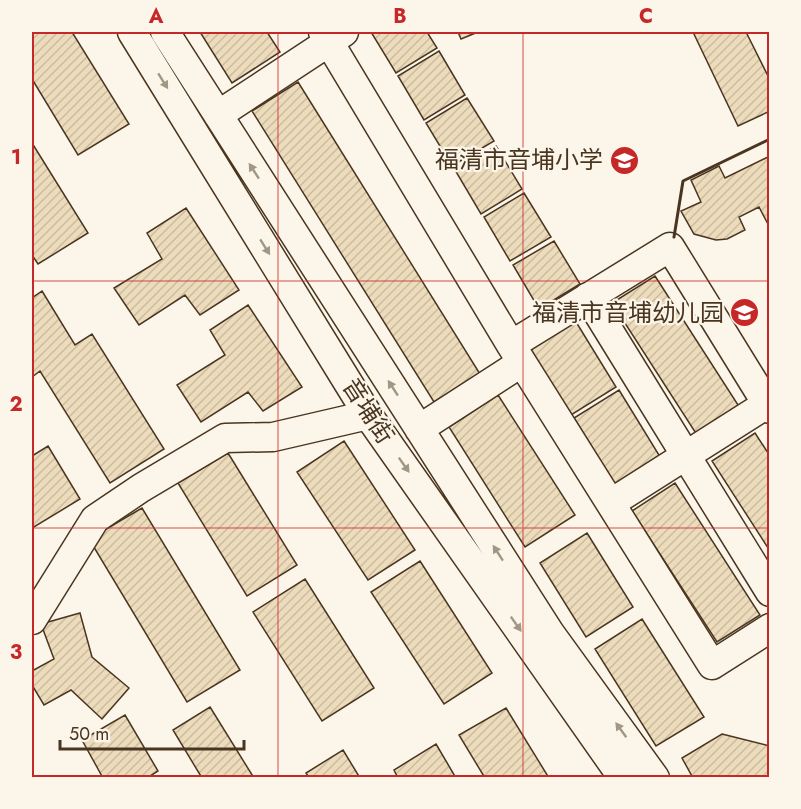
<svg xmlns="http://www.w3.org/2000/svg" width="801" height="809" viewBox="0 0 801 809" font-family="Jost,'Noto Sans SC',sans-serif">
<defs>
<pattern id="building-hatch" width="6" height="6" patternUnits="userSpaceOnUse" patternTransform="scale(1.5)"><rect width="6" height="6" fill="#ecdcbc"/><path d="M-1 1l2-2M0 6l6-6M5 7l2-2" fill="none" stroke="#ccbda1"/></pattern>
</defs>
<rect width="100%" height="100%" fill="#fbf6e9"/>
<path fill="url(#building-hatch)" stroke="#4a3520" stroke-width="1.5" d="M32,32H72L129,124L78,155L32,79Z
M200,32H267L280,52L232,83Z
M371,32H427L437,48L396,73Z
M458,32H478L461,39Z
M693,32H746L770,80V111L738,126Z
M439,51L465,95L424,120L398,76Z
M298,82L480,374L434,402L252,111Z
M467,98L494,141L452,166L426,123Z
M32,143L88,233L38,264L32,255Z
M496,146L522,189L481,214L455,170Z
M770,156V228L759,207L739,217L745,230L727,239L716,240L694,234L681,211L701,202L691,180L719,166L725,178Z
M524,193L551,237L510,261L484,217Z
M186,208L239,290L200,315L185,295L139,325L114,288L162,259L147,233Z
M554,241L580,284L539,309L513,265Z
M655,276L740,408L697,435L612,303Z
M42,291L75,345L92,334L164,449L110,483L40,371L32,377V298Z
M248,305L302,387L263,411L248,392L201,422L177,385L225,355L210,330Z
M573,317L616,387L571,415L528,345Z
M619,390L662,460L617,488L574,418Z
M498,395L575,515L525,547L449,427Z
M755,433L770,456V551L712,461Z
M344,441L415,550L368,580L297,472Z
M48,446L80,499L34,527L32,523V456Z
M228,453L297,565L247,596L178,483Z
M675,483L760,615L717,642L632,511Z
M142,508L240,670L187,702L89,539Z
M587,533L633,607L586,637L540,563Z
M420,561L492,673L444,704L371,592Z
M305,579L374,688L322,721L253,612Z
M80,613L92,657L129,688L102,719L71,690L44,705L32,685V671L54,659L41,624Z
M642,619L704,717L656,746L595,649Z
M210,707L254,778H202L173,730Z
M506,708L549,778H485L459,735Z
M125,715L158,771L147,778H103L82,740Z
M722,734L770,746V778H693L682,758Z
M436,744L456,778H398L394,770Z
M343,750L360,778H309L306,773Z"/>
<g fill="none" stroke-linecap="round" stroke-linejoin="round">
<defs>
<path id="minor" d="M132,32L368,415L623,778
M165,32L550,633L655,778
M323,32L511,345L670,247L770,409
M218,115L344,32
M588,297L770,592
M511,345L712,665L770,628
M419,429L521,363
M611,503L770,402
M32,620L95,519L141,488L225,438L273,437L368,415"/>
</defs>
<use href="#minor" stroke="#4a3520" stroke-width="31"/>
<use href="#minor" stroke="#fbf6e9" stroke-width="28"/>
<path stroke="#4a3520" stroke-width="3" d="M674,237L683,181L770,139"/>
</g>
<defs><path id="oneway-solid" d="M-6-.8H1V-3.2L6.5 0L1 3.2V.8H-6Z" transform="scale(1.5)"/></defs>
<g fill="#a29684">
<use href="#oneway-solid" transform="translate(163 81) rotate(58)"/>
<use href="#oneway-solid" transform="translate(254 171) rotate(-123)"/>
<use href="#oneway-solid" transform="translate(265 247) rotate(58)"/>
<use href="#oneway-solid" transform="translate(393 388) rotate(-123)"/>
<use href="#oneway-solid" transform="translate(404 465) rotate(55)"/>
<use href="#oneway-solid" transform="translate(498 553) rotate(-123)"/>
<use href="#oneway-solid" transform="translate(516 624) rotate(55)"/>
<use href="#oneway-solid" transform="translate(621 730) rotate(-126)"/>
</g>
<path fill="none" stroke="#c62828" stroke-width="1.5" stroke-opacity="0.55" d="M278,32V778M523,32V778M32,281H770M32,528H770"/>
<defs>
<symbol id="school-disc" viewBox="-11 -11 22 22"><circle r="9.5" fill="#c62828" stroke="#fbf6e9"/><path d="M0-5L7-2L0 1L-7-2ZM-4 1L0 2.5L4 1V4Q0 6-4 4Z" fill="#fff"/></symbol>
</defs>
<g fill-rule="evenodd">
<use href="#school-disc" x="608" y="144" width="33" height="33"/>
<use href="#school-disc" x="728" y="296" width="33" height="33"/>
</g>
<g text-anchor="middle" stroke-width="4.5" stroke-linejoin="round" paint-order="stroke">
<g font-size="24" fill="#4a3520" stroke="#fbf6e9" text-anchor="end">
<text x="603" y="168">福清市音埔小学</text>
<text x="724" y="321">福清市音埔幼儿园</text>
</g>
<g font-size="24" fill="#4a3520" stroke="#fbf6e9">
<text transform="translate(368 411) rotate(57)" y="8">音埔街</text>
</g>
</g>
<rect width="801" height="809" fill="none" stroke="#fbf6e9" stroke-width="66"/>
<path d="M60 740v9h184v-9" fill="none" stroke="#4a3520" stroke-width="3"/>
<text x="69" y="740" font-size="18" fill="#4a3520" stroke="#fbf6e9" stroke-width="4.5" paint-order="stroke">50 m</text>
<rect x="33" y="33" width="735" height="743" fill="none" stroke="#c62828" stroke-width="2"/>
<g font-size="20" text-anchor="middle" font-weight="bold" fill="#c62828">
<text x="156" y="23">A</text>
<text x="400" y="23">B</text>
<text x="646" y="23">C</text>
<text x="16" y="164">1</text>
<text x="16" y="411">2</text>
<text x="16" y="659">3</text>
</g>
</svg>
